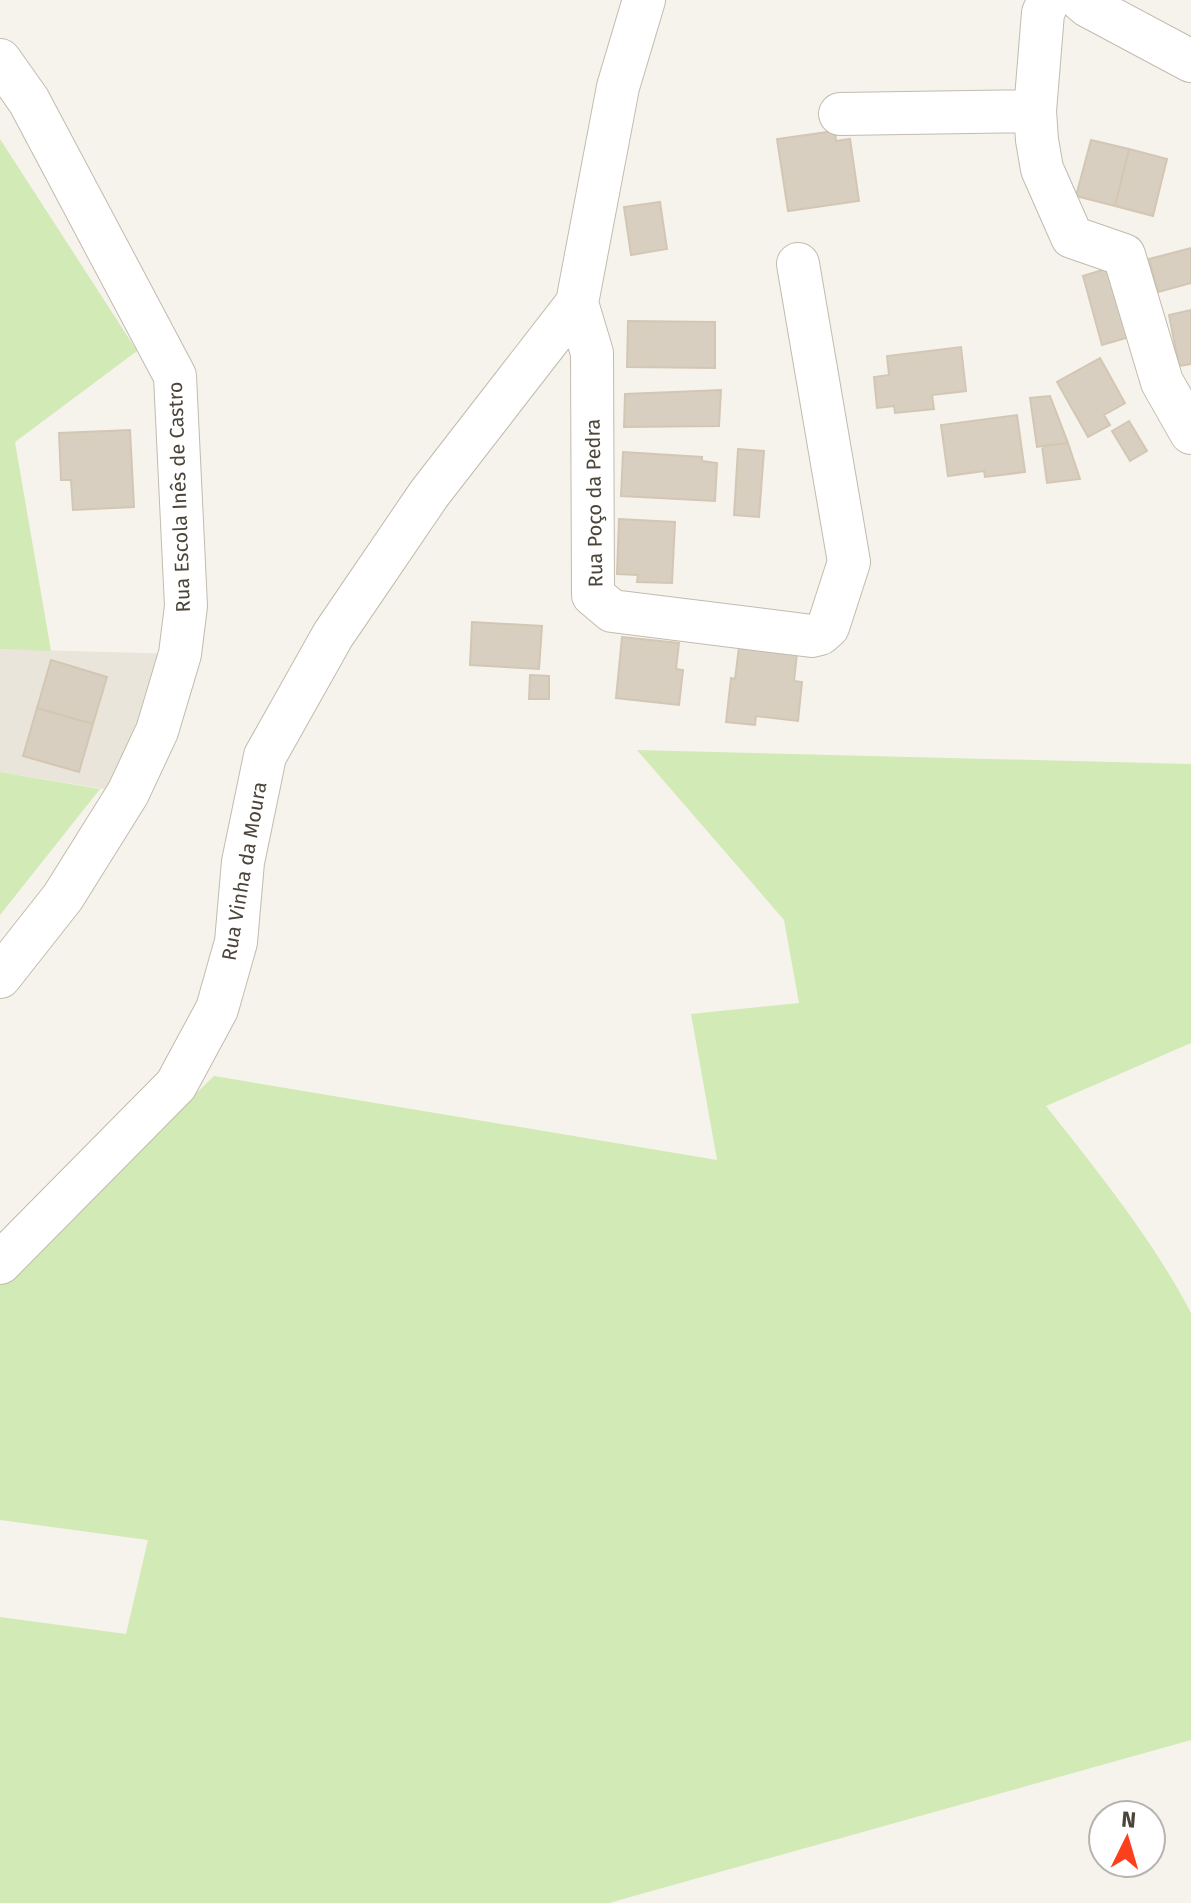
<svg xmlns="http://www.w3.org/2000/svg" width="1191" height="1903" viewBox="0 0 1191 1903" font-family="'Fira Sans',sans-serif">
<rect width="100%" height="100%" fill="#f6f3ec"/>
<path fill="#eae5da" d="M0,649L180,654L128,793L0,772Z"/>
<path fill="#d2eab5" d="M0,139L137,351L15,442L51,651L0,649Z
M637,750L1191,764V1043L1046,1106C1098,1172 1152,1238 1191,1313V1740L609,1903H0V1617L126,1634L148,1540L0,1520V1285L214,1076L717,1160L691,1014L799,1003L784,920Z
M0,772L100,789L0,915Z"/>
<path fill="#d8cfc1" stroke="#d3c7b4" stroke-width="2" d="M835,131L836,141L850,139L859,201L788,211L777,139Z
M1091,140L1129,149L1115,206L1076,196Z
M1129,149L1167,159L1153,216L1115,206Z
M660,202L667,249L631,255L624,207Z
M1191,248V283L1158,292L1149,259Z
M1109,268L1139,334L1102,345L1083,276Z
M1191,310V364L1179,366L1169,315Z
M628,321L715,322V368L627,367Z
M961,347L966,391L932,395L934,409L895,413L894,406L877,408L874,377L889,375L887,356Z
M1100,358L1125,403L1104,415L1110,425L1088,437L1057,382Z
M721,390L719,426L624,427L625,394Z
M1050,396L1068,443L1037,447L1030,398Z
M1017,415L1025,472L985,477L984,471L948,476L941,425Z
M1129,421L1147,451L1130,461L1112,431Z
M130,430L134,507L73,510L71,480H61L59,433Z
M1068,443L1080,479L1047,483L1042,446Z
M738,449L764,451L759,517L734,515Z
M623,452L702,457V461L717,463L715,501L621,496Z
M619,519L675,522L672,583L637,582L638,575L617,574Z
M472,622L542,626L539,669L470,665Z
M622,637L679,643L676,669L683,670L679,705L616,698Z
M739,647L797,653L794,681L802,682L798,721L756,716L755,725L726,722L731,678L735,679Z
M51,660L107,677L93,724L37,708Z
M530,675L549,676V699H529Z
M37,708L93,724L79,772L23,756Z"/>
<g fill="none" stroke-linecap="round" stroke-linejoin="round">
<defs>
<path id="minor" d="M644,0L618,87L577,303L592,353L593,595L612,611L812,636L820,634L828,627L849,562L798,264
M1049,0L1043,13L1035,111L1037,140L1042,169L1072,237L1124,255L1162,382L1191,433
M1081,0L1088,6L1191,61
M0,60L29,101L175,376L186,606L180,654L157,731L128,793L63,897L0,977
M840,114L1035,111
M0,1263L176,1085L217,1009L236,942L243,862L265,756L333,635L429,494L577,303"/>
</defs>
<use href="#minor" stroke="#c2bbae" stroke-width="44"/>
<use href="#minor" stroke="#fff" stroke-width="42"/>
</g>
<g text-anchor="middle" stroke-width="7" stroke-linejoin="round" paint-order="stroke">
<g font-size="20" fill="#4b4439" stroke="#fff">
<text transform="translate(179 497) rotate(-92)" y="7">Rua Escola Inês de Castro</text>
<text transform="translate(594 503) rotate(-91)" y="7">Rua Poço da Pedra</text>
<text transform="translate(244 871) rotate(-80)" y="7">Rua Vinha da Moura</text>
</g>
</g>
<g transform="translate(1127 1839) rotate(5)"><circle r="38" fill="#ffffff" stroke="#b7b4b0" stroke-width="2"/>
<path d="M0-6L14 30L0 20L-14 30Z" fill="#fc3f1d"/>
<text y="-12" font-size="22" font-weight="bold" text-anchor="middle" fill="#4b4439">N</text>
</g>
</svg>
